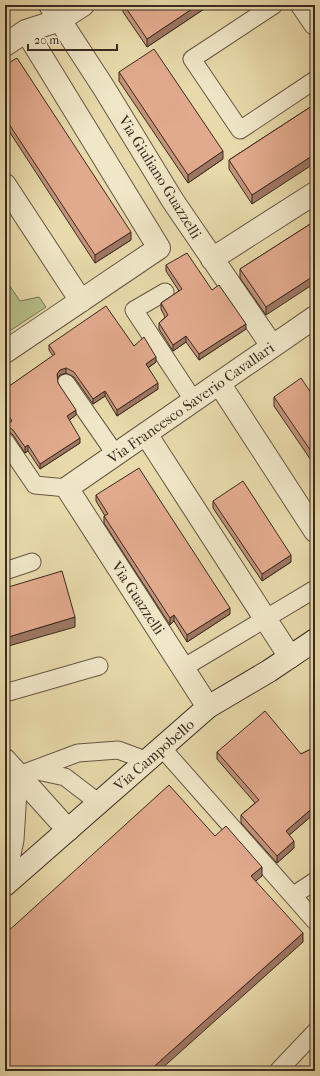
<svg xmlns="http://www.w3.org/2000/svg" width="320" height="1076" viewBox="0 0 320 1076" font-family="'IM FELL French Canon',serif">
<rect width="100%" height="100%" fill="#e8daab"/>
<filter id="stains"><feTurbulence type="fractalNoise" baseFrequency=".005" numOctaves="4"/><feColorMatrix values="0 0 0 0 .2 0 0 0 0 .09 0 0 0 0 .02 0 0 0 .5 -.17"/></filter>
<radialGradient id="worn" r=".72"><stop offset=".6" stop-color="#630" stop-opacity="0"/><stop offset="1" stop-color="#630" stop-opacity=".3"/></radialGradient>
<path fill="#b6bf88" stroke="#787454" d="M5,279L20,301L39,297L46,307L5,334Z"/>
<g fill="none" stroke-linecap="round" stroke-linejoin="round">
<defs>
<path id="service" d="M274,5L192,59L240,130L315,80
M165,292L134,310L194,401
M66,383L116,455
M5,441L35,485L67,488
M5,571L32,562
M183,668L315,589
M5,693L99,666
M162,748L315,921
M33,770L65,777L99,803
M6,884L15,840L19,775L78,753L118,750L148,761
M294,895L315,881
M278,1071L315,1032"/>
<path id="minor" d="M50,5L104,88L173,201L272,346
M302,5L315,24
M5,45L26,31L60,20L83,5
M5,185L81,301
M212,259L315,193
M5,352L159,248L26,31
M219,383L315,531
M146,434L290,657
M208,707L67,488L315,317
M5,760L68,830"/>
<path id="secondary" d="M5,885L208,707L269,671L315,640"/>
</defs>
<use href="#service" stroke="#665642" stroke-width="19"/>
<use href="#minor" stroke="#665642" stroke-width="24"/>
<use href="#secondary" stroke="#3a2a1f" stroke-width="24"/>
<use href="#service" stroke="#f0e7c8" stroke-width="17"/>
<use href="#minor" stroke="#f0e7c8" stroke-width="22"/>
<use href="#secondary" stroke="#f0e7c8" stroke-width="22"/>
</g>
<path fill="#c29279" stroke="#3a2a1f" d="M123,5H210L147,47L123,12Z
M5,65L131,240L95,263L5,125Z
M119,72L223,159L188,183L119,81Z
M315,104L252,204L229,169V160Z
M315,221L266,315L240,278V269Z
M166,265L212,290L246,329L199,360L186,342L173,351L159,329V323L165,317L161,309V303L179,291L166,271Z
M49,345L134,346L156,362L148,368L158,389L117,416L105,396L93,404L74,377L66,373L60,375L57,379L58,383L76,415L69,420L80,443L40,469L28,451L25,453L13,435L6,430V425L9,422L5,416V389L53,356L49,350Z
M274,397L315,399V466L274,406Z
M96,495L230,614L187,642L174,621L170,625L104,523V516H105L96,501Z
M213,501L291,562L262,581L213,508Z
M315,747V813L289,835L294,848L277,863L241,823V815L255,803L217,759V752L301,754Z"/>
<path fill="#9e7763" stroke="#3a2a1f" d="M198,5H210L147,47V39Z
M223,151V159L188,183V175Z
M315,154V163L252,204V195Z
M131,232V240L95,263V255Z
M315,275V283L266,315V307Z
M246,324V329L199,360V354Z
M186,336V342L173,351V345Z
M156,357V362L146,369V364Z
M66,368V373L60,375L57,379V374L60,370Z
M158,383V389L117,416V410Z
M105,391V396L93,404V399Z
M76,410V415L67,422V416Z
M80,438V443L40,469V464Z
M28,445V451L25,453V447Z
M291,555V562L262,581V574Z
M230,608V614L187,642V635Z
M174,615V621L170,625V618Z
M75,617V627L5,647V638Z
M315,806V813L286,838V831Z
M294,841V848L277,863V856Z
M262,867V876L251,885V876Z
M303,933V942L159,1071H149Z"/>
<path fill="#e2aa8d" stroke="#3a2a1f" d="M124,5H198L147,39Z
M154,49L223,151L188,175L119,72Z
M17,58L131,232L95,255L5,118V65Z
M315,104V154L252,195L229,160Z
M315,221V275L266,307L240,269Z
M187,253L212,290L219,285L246,324L199,354L186,336L173,345L159,323L168,315L161,303L182,289L166,265Z
M106,306L134,346L144,337L156,357L146,364L158,383L117,410L105,391L93,399L74,372L66,368L60,370L57,374L58,383L76,410L67,416L80,438L40,464L28,445L25,447L13,430L6,425L12,421L5,410V389L55,354L49,345Z
M301,378L315,399V457L274,397Z
M139,468L230,608L187,635L174,615L170,618L104,516L108,514L96,495Z
M243,481L291,555L262,574L213,501Z
M62,571L75,617L5,638V588Z
M265,711L301,754L315,747V806L286,831L294,841L277,856L241,815L259,800L217,752Z
M169,785L215,836L226,826L262,867L251,876L303,933L149,1071H5V934Z"/>
<g text-anchor="middle" stroke-width="4" stroke-linejoin="round" paint-order="stroke">
<g font-size="15" fill="#3a2a1f" stroke="#f0e7c8">
<text transform="translate(160 177) rotate(58)" y="5">Via Giuliano Guazzelli</text>
<text transform="translate(191 403) rotate(-35)" y="5">Via Francesco Saverio Cavallari</text>
<text transform="translate(138 598) rotate(57)" y="5">Via Guazzelli</text>
<text transform="translate(154 755) rotate(-41)" y="5">Via Campobello</text>
</g>
</g>
<rect width="320" height="1076" fill="none" stroke="#e8daab" stroke-width="20"/>
<rect x="6" y="6" width="308" height="1064" fill="none" stroke="#3a2a1f" stroke-width="2"/>
<rect x="10" y="10" width="300" height="1056" fill="none" stroke="#3a2a1f"/>
<path d="M28 44v6h89v-6" fill="none" stroke="#3a2a1f" stroke-width="2"/>
<text x="34" y="44" font-size="12" fill="#3a2a1f" stroke="#f0e7c8" stroke-width="3" paint-order="stroke">20 m</text>
<rect width="100%" height="100%" filter="url(#stains)"/>
<rect width="100%" height="100%" fill="url(#worn)"/>
</svg>
